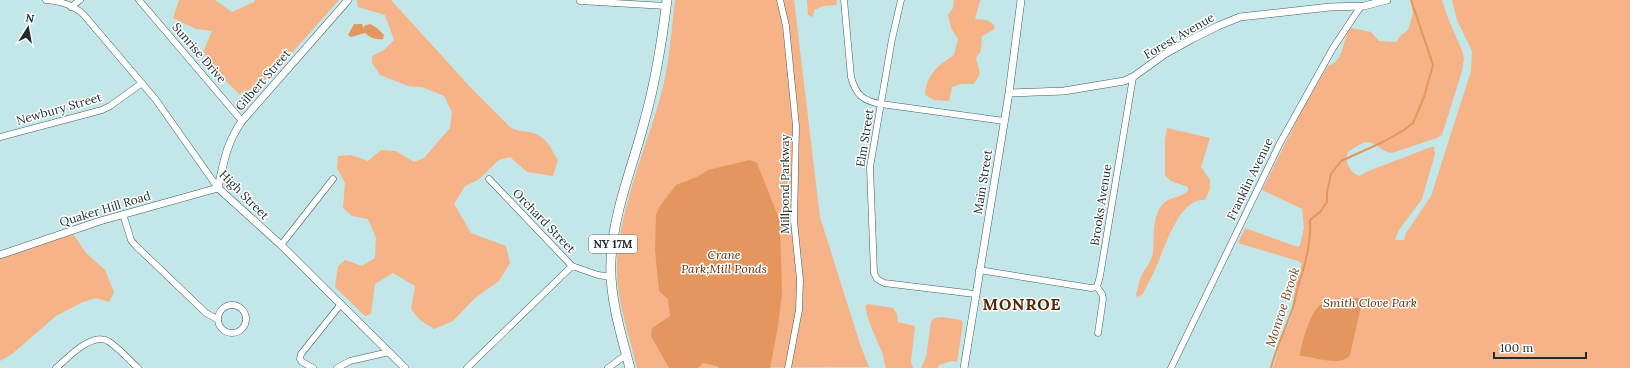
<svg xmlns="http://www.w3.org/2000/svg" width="1630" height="368" viewBox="0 0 1630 368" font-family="Lora,serif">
<rect width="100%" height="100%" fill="#c3e6e8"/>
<path fill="#f5b387" d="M179,0H215L232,12L254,2L255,0H339L282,64L260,85L239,94L206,61L204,50L212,31L196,29L173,18Z
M357,0H391L472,89L510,127C522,134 530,130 538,135C548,140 552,151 558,160L553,176L527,172L510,157L499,160L478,180L465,186L454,204L471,233L506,246L510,263L499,281L475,298L453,321L434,329L420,320L411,309L415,286L393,273L375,284L371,314L365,316L335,287L338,266L345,260L362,266L375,258L376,238L368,219L352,216L343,208L345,183L337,168L338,156L351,155L368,161L381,150L396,151L414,162L424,158L450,128L452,112L444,96L422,87L408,86L380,75L372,63V56L384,50L394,40L385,15L358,7Z
M675,0H794L820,217L860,344L869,367L637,368C630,338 616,298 617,267C618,215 644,152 659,102C669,69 671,34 675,0Z
M807,0H837L836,5L823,6L814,10L813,17L808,15Z
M954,0H982L980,1L975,19L987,20L994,25L995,29L982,36L981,51L976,58L980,74L974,84H961L952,87L949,101L934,100L925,95C926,75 938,65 954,55L958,39L951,28L948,15L953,8Z
M1410,0H1442L1448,18L1463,53L1464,59L1462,71L1442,135L1437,138L1392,153C1387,152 1384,151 1380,148C1366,137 1361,144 1348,152C1344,162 1350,173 1360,176L1366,172L1431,147H1434L1435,154L1422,199L1399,230L1395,240H1404L1406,233L1431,196L1471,71L1472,51L1457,20L1452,0H1630V368H1273L1282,337L1291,318L1296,283L1302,264L1298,261L1238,243L1245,228L1292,245L1298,247L1300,245L1304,228L1302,209L1262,190L1304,106L1328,66C1344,61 1342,43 1349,30L1351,28L1371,32L1379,41L1396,42L1401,35L1407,31L1409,28L1413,12Z
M1167,128L1210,138L1201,167L1210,180V189L1205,200C1180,197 1165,247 1157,265C1153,275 1147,285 1142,295L1137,297L1136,294C1138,289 1140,277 1142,274C1146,268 1152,260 1153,253C1155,237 1151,215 1164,203C1169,198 1181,197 1188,191V187L1171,181L1165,175V140Z
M74,235L86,253L105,270L114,292L109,302L96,298L83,302L56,316L12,354L0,361V259L62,237Z
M868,304L893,308L897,314L898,322L915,326L911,362L913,368H886C884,363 884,358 882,352C876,337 868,323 865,306Z
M942,317L961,320L963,323L957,362L952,361L939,365L938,368H921L926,357L931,322L934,318Z"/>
<path fill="#e4965f" d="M354,24H362L364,29V26L370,24L377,28L384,35L383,39C377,40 370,38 365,33L351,37L348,35Z
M750,160L757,163L780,221L782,294L778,326L770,368H719L717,366L703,363L698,368H669L651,336L652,328L670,316L668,299L659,291L655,250L656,215L660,206L676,185L697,177L708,170Z
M1356,298L1361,299L1362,302L1350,355C1341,368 1313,356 1300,356C1300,346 1311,312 1319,306C1326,301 1347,300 1356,298Z"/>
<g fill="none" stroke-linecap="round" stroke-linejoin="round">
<path stroke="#e4965f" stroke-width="2" d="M1271,368C1276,347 1286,328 1293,307C1296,297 1297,287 1301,277C1307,259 1311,239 1310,220L1320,212L1327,202V192L1331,174L1341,161L1383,142L1404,130L1413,123L1424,97L1433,65L1411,0"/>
<defs>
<path id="minor" d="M46,0C59,1 74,5 84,15L156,100L218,188
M139,0L242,121
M780,0L786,26L796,126L794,221L800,280L799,310L788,368
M844,0L851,77C856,95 863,101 881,104L1004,121
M901,0L892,39L870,167L874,273L877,279L884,283L975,294
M580,1L666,6
M71,7L80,0
M0,137L102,110L110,106L142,83
M489,179L572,266L598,275L611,277
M123,214L131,240L135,245L206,313L217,319
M281,245L333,179
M979,270L1091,288L1097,287
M1097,287L1100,276L1133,77
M1097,287L1102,294L1103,299L1098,333
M218 319a14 14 0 1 1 28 0a14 14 0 1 1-28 0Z
M56,368C68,358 91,332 108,341C119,348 128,359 138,368
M313,368L302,362L300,359L301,354L341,304
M337,368L350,361L389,352
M467,368L572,266
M608,368L626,355
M1171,368L1280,143L1333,48L1361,6"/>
<path id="tertiary" d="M1009,93L1064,91L1124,81L1133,77L1165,54L1192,39L1218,26L1240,17L1330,7L1364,6L1387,0
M218,188L281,245L405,368
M218,188C224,161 226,144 242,121L348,0
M0,255L100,221L218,188
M964,368L1009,93L1021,0"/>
<path id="primary" d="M630,368C621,335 609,295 611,261C613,212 633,166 645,119C656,80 662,41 667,0"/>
</defs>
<use href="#minor" stroke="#3f5f61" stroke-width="7"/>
<use href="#tertiary" stroke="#3f5f61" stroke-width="8"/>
<use href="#primary" stroke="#3f5f61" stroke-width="10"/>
<use href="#minor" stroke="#fff" stroke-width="6"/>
<use href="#tertiary" stroke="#fff" stroke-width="7"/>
<use href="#primary" stroke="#fff" stroke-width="9"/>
</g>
<g text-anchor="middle" stroke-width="3" stroke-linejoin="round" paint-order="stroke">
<rect fill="#fff" stroke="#636d6d" stroke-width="1" x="589" y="235" width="48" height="18" rx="3"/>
<g font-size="11" font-weight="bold" fill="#202e2f">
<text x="613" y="248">NY 17M</text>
</g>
<g font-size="12" fill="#202e2f" stroke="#fff">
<text transform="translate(1179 36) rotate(-30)" y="4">Forest Avenue</text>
<text transform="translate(199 53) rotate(49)" y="4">Sunrise Drive</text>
<text transform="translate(263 80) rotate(-49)" y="4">Gilbert Street</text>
<text transform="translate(59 109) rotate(-16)" y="4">Newbury Street</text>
<text transform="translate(865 138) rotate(-81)" y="4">Elm Street</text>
<text transform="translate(1250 179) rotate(-64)" y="4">Franklin Avenue</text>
<text transform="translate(983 182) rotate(-81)" y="4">Main Street</text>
<text transform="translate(785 184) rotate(-90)" y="4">Millpond Parkway</text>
<text transform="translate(244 195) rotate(45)" y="4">High Street</text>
<text transform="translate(1101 205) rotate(-81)" y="4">Brooks Avenue</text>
<text transform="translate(105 209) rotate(-17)" y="4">Quaker Hill Road</text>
<text transform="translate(544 221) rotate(46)" y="4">Orchard Street</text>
</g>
<g font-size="12" font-style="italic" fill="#5f2d00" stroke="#fff">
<text x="724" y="259">Crane<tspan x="724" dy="14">Park;Mill Ponds</tspan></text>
<text x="1370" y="307">Smith Clove Park</text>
</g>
<g font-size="13" font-style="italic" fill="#7b4720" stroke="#fff">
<text transform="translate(1282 307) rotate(-72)" y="5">Monroe Brook</text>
</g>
<g font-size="16" font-weight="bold" letter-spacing="1" fill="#532801" stroke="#fff">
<text x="1022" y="310">MONROE</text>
</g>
</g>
<g transform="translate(28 28) rotate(11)" stroke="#ffffff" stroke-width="3" paint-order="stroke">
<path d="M0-3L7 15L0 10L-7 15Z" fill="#202e2f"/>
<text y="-6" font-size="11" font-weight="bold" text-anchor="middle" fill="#202e2f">N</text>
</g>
<path d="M1494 352v6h92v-6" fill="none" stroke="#202e2f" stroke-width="2"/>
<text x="1500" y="352" font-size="12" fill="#202e2f" stroke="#ffffff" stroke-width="3" paint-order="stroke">100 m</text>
</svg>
